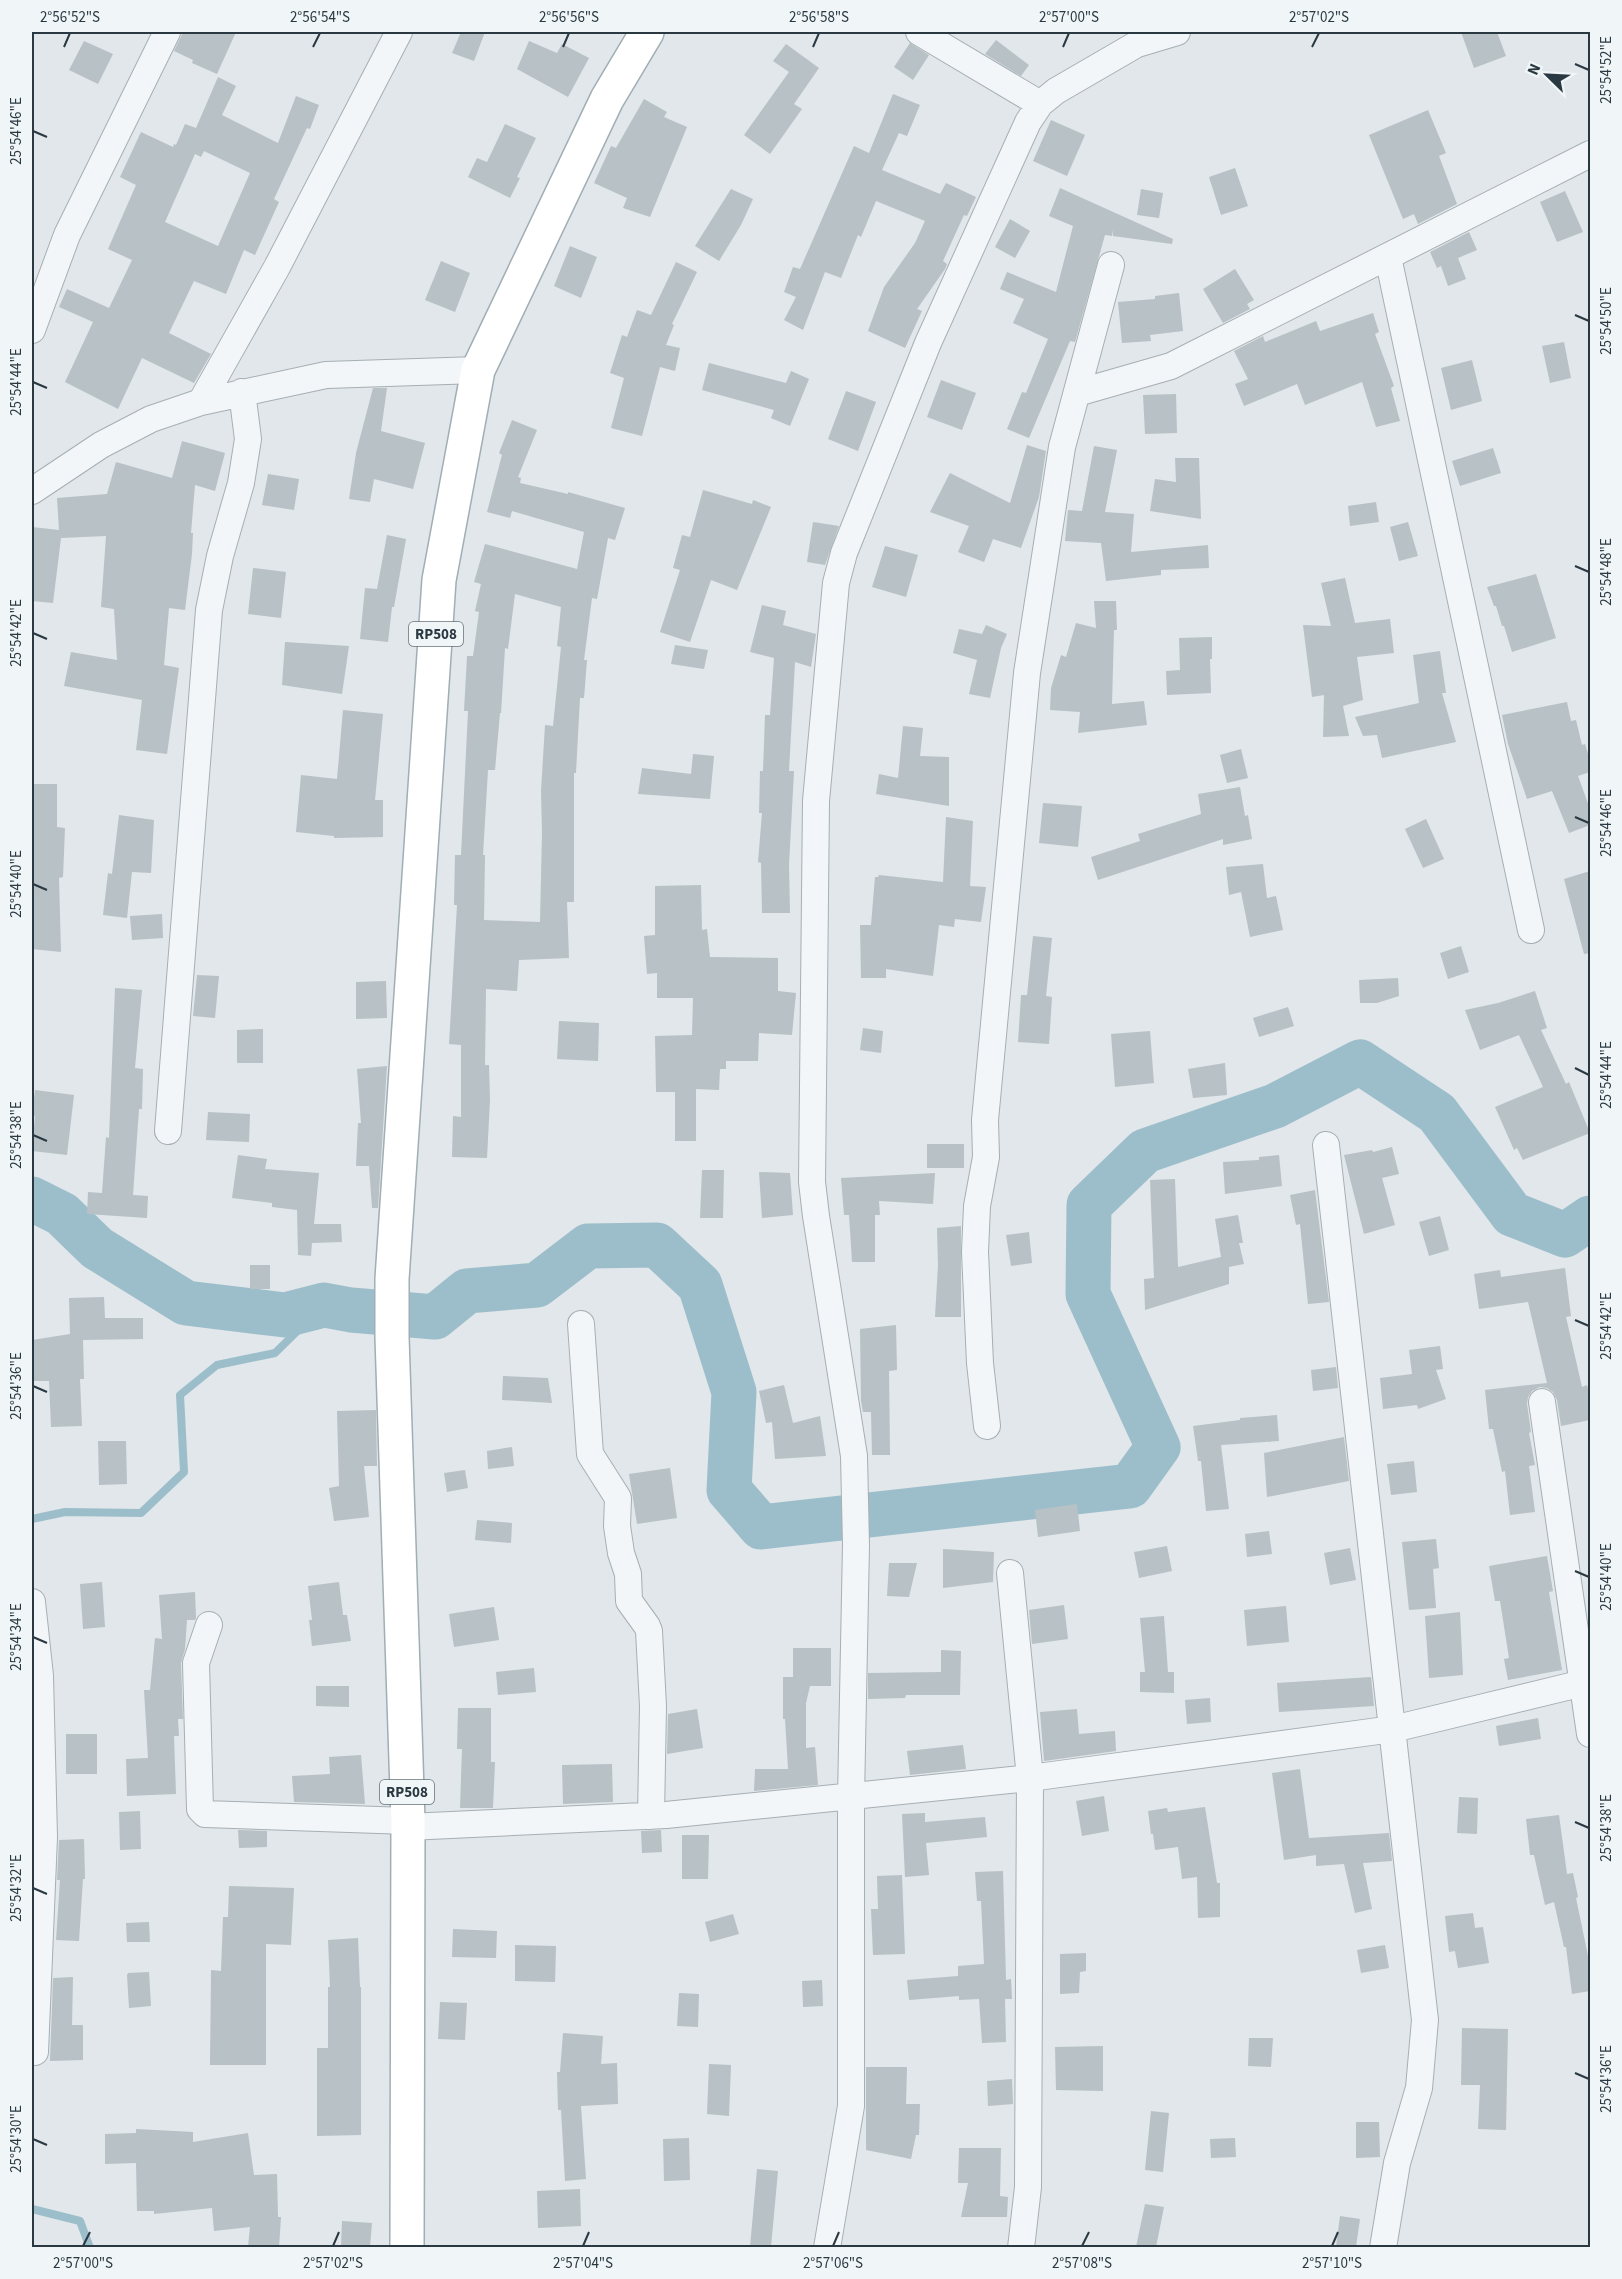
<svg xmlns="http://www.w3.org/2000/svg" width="1622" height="2279" viewBox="0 0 1622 2279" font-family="'Source Sans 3',sans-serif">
<rect width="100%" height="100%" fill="#e1e7ea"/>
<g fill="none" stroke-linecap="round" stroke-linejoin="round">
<path stroke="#9cbeca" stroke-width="8" d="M32,1519L65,1512L141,1513L184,1472L180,1395L217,1365L275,1353L324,1305
M32,2209L80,2221L90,2248"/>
<path stroke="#9cbeca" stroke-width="45" d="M32,1199L62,1214L97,1248L186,1303L285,1315L324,1305L351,1310L435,1317L467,1291L537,1285L588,1246L657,1245L700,1285L734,1392L729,1490L761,1527L1130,1486L1158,1447L1088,1294L1089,1205L1145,1151L1275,1106L1360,1062L1437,1113L1512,1214L1565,1235L1590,1218"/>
</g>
<path fill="#b8c1c6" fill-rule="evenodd" d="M183,32H236L217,74L192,63L193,60L174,51Z
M461,32H485L474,61L452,53Z
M1461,32H1497L1506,56L1474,68Z
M996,40L1029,65L1021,76L985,54Z
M84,41L113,54L98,84L69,70Z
M529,41L557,53L562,44L589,58L568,97L517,69Z
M910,43L929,55L913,80L894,67Z
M786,44L819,68L794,104L802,109L770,154L744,135L789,72L773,61Z
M218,77L236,86L222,115L278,143L296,96L319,105L310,129L307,128L274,199L279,202L255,255L244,250L226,294L194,281L169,333L211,354L194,383L142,358L118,409L65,382L93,322L59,307L67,289L109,308L132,260L108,249L136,185L120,177L141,132L173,147L174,144L176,145L185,124L196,128ZM204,151L250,173L218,246L165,222L195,154L201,157Z
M893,94L920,105L907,136L899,133L882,170L940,194L946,183L976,197L967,216L964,215L943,261L947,264L945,269L917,309L922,311L905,348L868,331L884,287L915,243L925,221L876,201L861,237L858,235L841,278L825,272L803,330L784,320L796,297L784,292L793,267L800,269L854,146L869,153Z
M644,99L667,112L664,117L687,127L650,217L623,208L627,198L594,183L611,146L616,148Z
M1428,110L1446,153L1439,156L1457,204L1418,224L1414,214L1403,219L1369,135Z
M1051,120L1085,135L1067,176L1033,161Z
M505,124L536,138L517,177L520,178L510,198L468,177L477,158L487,162Z
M1235,168L1248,206L1221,215L1209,177Z
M1060,188L1173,239L1172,244L1113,236V230L1112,236L1105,235L1075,342L1070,341L1029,438L1007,429L1022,392L1026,393L1048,339L1013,323L1024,299L1000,289L1007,272L1056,292L1073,226L1049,216Z
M731,189L753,199L741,225L719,261L695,246Z
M1141,189L1163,193L1159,218L1137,215Z
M1565,191L1583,232L1557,242L1540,202Z
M1010,219L1030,231L1015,258L995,247Z
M1469,232L1477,250L1458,258L1466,279L1448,286L1441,266L1437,268L1430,252Z
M570,246L597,257L581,298L554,286Z
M441,261L470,273L455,312L425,300Z
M676,262L697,272L672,324L674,325L666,345L680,348L675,371L660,367L642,436L611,428L624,378L610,373L622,335L627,337L637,310L651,315Z
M1235,269L1254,300L1247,304L1250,309L1223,323L1203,289Z
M1179,293L1183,331L1150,335L1151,341L1122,343L1118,302L1155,299V296Z
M1373,313L1379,332L1375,334L1394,386L1391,388L1400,421L1376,427L1362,382L1305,405L1297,384L1244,406L1235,384L1248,379L1234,351L1263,336L1265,342L1316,321L1320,331Z
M1564,342L1571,378L1550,383L1542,346Z
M1472,360L1482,401L1451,410L1441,368Z
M709,363L786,383L791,371L809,379L790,426L771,418L774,410L702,390Z
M941,380L976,393L962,430L927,417Z
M373,388H387L381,431L425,443L413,489L374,479L370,502L349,499L356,453Z
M846,391L876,402L858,451L828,439Z
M1176,394L1177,433L1145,434L1143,395Z
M512,420L537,430L518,477L521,478L520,483L568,494V492L625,508L615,540L608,538L597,599L592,598L584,660H587L584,698H580L576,773H574V902H567L569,958L519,960L517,991L486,989L485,1065H489L490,1100L487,1158L452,1157L453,1116L461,1117V1045L449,1044L457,905H454L455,855H461L468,711H464L467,656H473L479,612L475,611L481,584L474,582L485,544L577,569L584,532L512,511L510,518L487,512L502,455L499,453ZM515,594L561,607L557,646L561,647L553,726L545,725L541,791L542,833L540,922L484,920L485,855H483L488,770H495L500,713H501L505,648L508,649Z
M182,441L225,453L215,491L195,485L191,533H193L192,554L185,610L169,608L164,665L179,668L167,754L136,750L142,700L64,686L71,652L117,660L114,609L101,607L106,536L61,538L53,603L32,601V527L59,530L57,498L107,494L116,462L172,478Z
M1027,445L1046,451L1039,497L1021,548L993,539L984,562L958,552L969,526L930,512L950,473L1010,503Z
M1094,446L1117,450L1105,512L1134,514L1131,552L1208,545L1209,568L1161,570V575L1106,581L1101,543L1065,541L1068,510L1082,511Z
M1493,448L1501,473L1460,486L1452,461Z
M1175,458H1199L1201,519L1150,511L1155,479L1176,482Z
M268,474L299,479L294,510L262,505Z
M703,490L752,504L753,500L771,507L737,590L711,580L690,642L660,632L680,570L673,568L682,535L690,537Z
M1376,502L1379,522L1350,526L1348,506Z
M813,522L839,526L825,565L807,562Z
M1408,522L1418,556L1399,561L1390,527Z
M387,535L406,539L394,607H392L388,642L360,639L365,588L377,589Z
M885,546L918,555L906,597L872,587Z
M253,568L286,572L281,618L248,614Z
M1536,574L1556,638L1512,652L1504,626H1502L1496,606H1494L1487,587Z
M1345,578L1355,623L1390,619L1394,653L1357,657L1363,700L1343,706L1349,736L1323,737L1324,695L1312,697L1303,625L1331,626L1321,583Z
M1094,601H1116L1117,630H1114L1112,704L1144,701L1147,725L1078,733L1080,712L1050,710L1051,688L1061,655L1066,657L1076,623L1096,628Z
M762,605L786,611L783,625L816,634L811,667L795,662L789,771H794L789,865L790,913H762L761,863L758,862L762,813H759L760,771H763L765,715H770L774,658L750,652Z
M986,625L1007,634L1001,648L990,698L969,694L977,660L953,653L959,629L982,634Z
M1212,637V659H1210L1211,693L1167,695L1166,671L1180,670L1179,638Z
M285,642L349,646L342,694L282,685Z
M675,645L708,650L704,669L671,664Z
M1440,651L1446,693H1442L1456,742L1382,758L1377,735L1363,736L1355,717L1419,703L1413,655Z
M1567,702L1571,721L1576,720L1582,745L1585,744L1590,760V772L1578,776L1590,809V825L1569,833L1552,791L1527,799L1508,744L1502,715Z
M343,710L383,714L375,800H383V837L334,838V836L296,832L301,775L337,779Z
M903,726L923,728L920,756L949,757V806L876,794L879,774L898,778Z
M1241,749L1248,778L1227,783L1220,755Z
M693,754L714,756L710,799L638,794L642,768L691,774Z
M32,784H57V827L65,828L63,877L59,878L61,952L32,949L34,927H32Z
M1240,787L1245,816L1248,815L1252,839L1223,845V839L1098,880L1091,857L1140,841L1138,834L1201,814L1198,794Z
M1043,803L1082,806L1078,847L1039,843Z
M119,815L154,820L151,873L132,872L127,918L103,915L108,873L112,874Z
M946,817L973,821L970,886L986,887L981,922L955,919L954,927L939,925L933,976L886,969V978H861L860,925H871L875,877H878L879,875L943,882Z
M1426,819L1444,859L1423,868L1405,829Z
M1263,864L1267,898L1276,896L1283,930L1250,937L1241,892L1229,895L1226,867Z
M1590,871V953L1584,954L1564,879Z
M701,885L702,930L707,929L710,957L778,958V991L796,993L792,1035L759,1033L758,1061H726V1069H720L719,1090L696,1089V1141H675V1092H656L655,1036L692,1035L693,998H657V973L647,974L644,936L655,935V886Z
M162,914L163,938L132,940L130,916Z
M1033,936L1052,938L1046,996L1052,997L1049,1044L1018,1042L1021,995H1027Z
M1461,946L1469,972L1448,979L1440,953Z
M197,975L219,976L215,1018L193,1016Z
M1398,978L1399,996L1377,1003H1360L1359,980Z
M386,981L387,1018L356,1019V982Z
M115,988L142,990L135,1068L143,1069L142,1109H139L133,1195L148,1196L147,1218L87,1214L88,1192L102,1193L106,1137L109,1138Z
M1535,991L1547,1028L1541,1030L1566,1084L1569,1082L1590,1133L1523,1160L1517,1148L1514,1150L1495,1107L1543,1087L1519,1035L1480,1050L1465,1010L1498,1003Z
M1288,1007L1294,1026L1259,1037L1253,1018Z
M559,1021L599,1023L598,1061L557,1059Z
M863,1028L883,1031L881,1053L860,1050Z
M263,1029V1063H237V1030Z
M1150,1031L1154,1083L1115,1087L1111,1034Z
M1225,1063L1227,1095L1193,1098L1188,1069Z
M387,1066L378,1208H372L369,1166H356L358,1123H361L357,1069Z
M35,1090L74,1095L67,1155L32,1151L35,1116L32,1115Z
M208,1112L250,1114L249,1142L206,1140Z
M927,1144H964V1168H927Z
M1392,1147L1399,1174L1382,1178L1395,1225L1364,1234L1344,1155L1372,1150L1373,1152Z
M238,1155L267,1159L265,1169L319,1173L314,1224H341L342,1242L312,1243L311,1256L298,1255L297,1210L272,1207V1203L232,1198Z
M1279,1155L1282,1186L1225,1194L1223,1162L1259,1160V1157Z
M702,1170H724L723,1218H700Z
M759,1172L790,1173L793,1215L762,1218Z
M935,1173L933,1204L879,1201L880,1215H875V1262H852L849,1215H844L841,1178Z
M1175,1179L1178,1267L1221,1257L1215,1219L1238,1215L1243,1243H1239L1244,1264L1229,1267V1284L1145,1310L1144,1279L1154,1278L1150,1180Z
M1315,1190L1329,1302L1308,1304L1300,1224L1296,1225L1290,1195Z
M1440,1216L1449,1250L1429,1256L1419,1222Z
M961,1226V1317H935L938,1265L937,1228Z
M1029,1232L1032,1263L1011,1266L1006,1235Z
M250,1265H270V1289H250Z
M1565,1268L1571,1316L1566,1317L1582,1387L1587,1385L1590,1396V1420L1561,1426L1557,1400L1553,1392L1547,1388L1540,1387L1532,1391L1528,1397L1527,1404L1531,1432L1529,1433L1535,1465L1529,1466L1535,1512L1510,1515L1505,1471L1502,1472L1493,1429H1489L1485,1390L1547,1383L1528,1302L1479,1309L1474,1274L1500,1270L1501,1277Z
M104,1297L105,1318H143V1339L83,1340L84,1379H80L82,1426L51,1427L49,1381H32V1340L70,1334L69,1298Z
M896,1325L897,1370L889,1371L890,1455H872L871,1412H863L861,1401L860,1329Z
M1440,1346L1443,1369L1436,1370L1446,1399L1418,1409L1417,1405L1383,1409L1380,1378L1412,1374L1409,1350Z
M1336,1367L1338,1388L1313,1391L1311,1370Z
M503,1376L548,1378L552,1403L502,1400Z
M784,1385L793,1423L820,1416L826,1456L775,1459L772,1422L766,1423L759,1391Z
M376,1410L377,1466H364L369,1517L334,1521L329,1488L339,1486L337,1411Z
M1277,1415L1279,1441L1221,1445L1229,1509L1206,1511L1201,1461H1198L1193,1426L1240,1420V1418Z
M1344,1437L1349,1481L1267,1497L1264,1453Z
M98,1441H126L127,1484L99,1485Z
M512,1447L514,1466L488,1469L487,1451Z
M1414,1461L1417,1492L1391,1495L1387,1464Z
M670,1468L677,1518L637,1524L629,1474Z
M465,1470L468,1488L447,1492L444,1473Z
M1077,1504L1080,1531L1038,1537L1035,1510Z
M477,1520L512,1523L511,1543L475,1540Z
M1269,1531L1272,1554L1247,1557L1245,1534Z
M1436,1539L1439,1568L1433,1569L1436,1608L1409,1610L1402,1542Z
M1167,1546L1172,1571L1139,1578L1134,1552Z
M1350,1548L1356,1580L1330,1585L1324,1553Z
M943,1549L994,1552L993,1582L943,1588Z
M1547,1556L1553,1591L1549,1592L1562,1670L1508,1680L1504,1659L1509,1658L1500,1601H1495L1489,1566Z
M889,1563H917L909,1597L887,1596Z
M102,1582L105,1627L83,1629L80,1584Z
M339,1582L343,1615H347L351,1641L312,1646L309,1620H312L308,1586Z
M195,1592L196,1618L195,1620H187L185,1649L181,1663L183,1719H178L179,1736H174L176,1794L127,1796L126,1759L148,1758L144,1690H150L155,1638L162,1639L159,1595Z
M1064,1605L1068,1639L1032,1644L1029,1610Z
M1286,1606L1289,1642L1247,1646L1244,1610Z
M494,1607L499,1640L454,1647L449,1614Z
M1460,1612L1463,1675L1429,1678L1425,1616Z
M1164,1616L1168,1672H1174V1693L1140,1692V1672H1145L1140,1618Z
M793,1648H831V1686H810L806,1703V1748L815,1747L818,1785L754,1791L755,1769H788L785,1719H783V1677H793Z
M941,1650L961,1651L960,1695H906L905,1698L868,1699V1673L941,1672Z
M534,1668L536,1692L498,1695L496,1672Z
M1371,1677L1374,1706L1279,1712L1277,1683Z
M316,1686H349V1707L316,1706Z
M1210,1698L1211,1722L1187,1724L1185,1700Z
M458,1708H491V1762H495L493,1808H460L462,1749H457Z
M697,1709L703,1748L667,1754L668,1714Z
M1077,1709L1079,1734L1115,1731L1116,1751L1044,1761L1040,1712Z
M1538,1718L1541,1739L1499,1746L1496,1726Z
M66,1734H97V1774H66Z
M963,1745L966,1769L910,1775L907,1751Z
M361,1755L365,1804L294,1802L292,1776L330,1774L329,1757Z
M612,1764L613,1802L563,1804L562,1765Z
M1300,1769L1309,1838L1389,1833L1392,1861L1363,1863L1372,1909L1355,1913L1344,1864L1316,1866V1855L1284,1860L1272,1773Z
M1104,1796L1109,1831L1082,1836L1076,1801Z
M1459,1797L1478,1798L1477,1834L1457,1833Z
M1205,1807L1217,1883H1220V1917L1198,1918L1197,1877L1182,1879L1178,1847L1155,1850L1153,1834H1151L1148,1811L1167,1808L1168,1812Z
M140,1811L141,1849L120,1850L119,1812Z
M925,1813V1822L985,1817L987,1837L926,1843L929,1875L905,1877L902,1814Z
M1559,1815L1567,1874L1573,1873L1578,1897L1576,1898L1588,1956H1590V1991L1572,1994L1566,1947H1564L1554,1902L1545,1905L1534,1855H1530L1526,1819Z
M238,1830L267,1831V1847L239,1848Z
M661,1830L662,1852L642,1853L641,1831Z
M682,1835H709L708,1879H682Z
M84,1839L85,1879H83L79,1941L56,1940L60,1880H57L59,1840Z
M1003,1871L1006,1980L1011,1979L1012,1999H1005L1006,2042L982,2043L979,1999L959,2000V1996L909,2000L907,1980L958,1976V1966L984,1964L981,1901H977L975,1872Z
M902,1875L905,1954L873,1955L871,1909H878L877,1876Z
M229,1886L294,1888L291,1945L266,1944V2065H210L211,1970L221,1971L223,1917H228Z
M1473,1913L1475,1928L1483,1927L1489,1963L1458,1968L1455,1951L1449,1952L1445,1916Z
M733,1914L739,1934L710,1942L705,1922Z
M149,1922L150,1942H127L126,1923Z
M453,1929L497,1931L496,1958L452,1957Z
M358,1938L360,1987H361V2135L317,2136V2048H328V1987H330L328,1940Z
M515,1945L556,1946L555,1982L515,1981Z
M1385,1945L1389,1968L1361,1973L1357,1950Z
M1086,1953V1971L1080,1972L1079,1993L1060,1994V1954Z
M149,1972L151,2006L129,2008L127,1975L128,1973Z
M73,1977L72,2025H83V2060L50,2061L53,1978Z
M822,1980L823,2006L803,2007L802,1981Z
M679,1993L699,1994L698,2027L677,2026Z
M440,2002L467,2003L465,2040L438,2039Z
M1462,2028L1508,2029L1506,2130L1478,2129L1480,2085H1461Z
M563,2033L603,2036L601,2064L617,2063L618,2104L581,2106L586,2179L565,2181L561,2110H558L557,2072H560Z
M1249,2038H1273L1271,2067L1248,2066Z
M1103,2046V2091L1056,2090L1055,2047Z
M709,2064L731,2065L729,2116L707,2114Z
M866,2067H907L906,2104H920L919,2135H916L911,2159L866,2150Z
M1012,2079L1013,2104L988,2106L987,2081Z
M1151,2111L1169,2113L1163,2172L1145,2170Z
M1356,2122H1379L1380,2157L1356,2158Z
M136,2129L193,2132V2142L248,2133L254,2175L277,2174L278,2217H281L279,2247H248L250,2227L214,2231L212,2208L154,2214V2211H137L136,2163L105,2164V2134L136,2133Z
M689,2138L690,2180L664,2181L663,2139Z
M1235,2138L1236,2157L1211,2158L1210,2139Z
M959,2148H1001L1000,2196L1008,2197L1007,2217H961L968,2183H958Z
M757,2169L778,2171L771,2247H750Z
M580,2189L581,2226L538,2228L537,2191Z
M1145,2204L1164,2207L1156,2247H1136Z
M1340,2216L1360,2219L1356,2247H1336Z
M342,2221L372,2223L370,2247L341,2246Z"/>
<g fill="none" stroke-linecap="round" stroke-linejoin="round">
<defs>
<path id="street" d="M919,32L1040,104
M1388,257L1531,930
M32,330L67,235L167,32
M1077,393L1171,366L1590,154
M201,402L277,267L399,32
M32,491L101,445L151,419L201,402L326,375L478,370
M168,1131L209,610L220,556L241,483L248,439L242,392
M1326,1145L1425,2020L1419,2088L1397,2163L1383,2248
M581,1324L590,1454L618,1498L617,1526L621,1553L628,1574L629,1601L647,1626L649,1631L653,1706L651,1816
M1542,1402L1590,1734
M987,1426L980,1363L975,1252L977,1206L986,1157L985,1120L1027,673L1062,447L1111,265
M1010,1573L1030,1778L1028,2187L1021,2248
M32,1602L40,1676L44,1837L35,2052
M209,1625L196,1663L200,1809L205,1814L408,1821
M408,1827L666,1815L1030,1778L1393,1729L1583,1683
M827,2248L851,2106V1798L856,1545L854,1456L816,1216L812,1182L816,801L836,583L844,553L928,343L1028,122L1040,104L1056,91L1137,44L1177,32"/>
<path id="primary" d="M407,2248L408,1821L392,1337V1279L439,580L478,370L607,99L647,32"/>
</defs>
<use href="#street" stroke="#a6afb4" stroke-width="28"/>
<use href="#primary" stroke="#a0aeb5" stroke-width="36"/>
<use href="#street" stroke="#f3f6f8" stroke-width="26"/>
<use href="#primary" stroke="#fff" stroke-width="33"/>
</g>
<path fill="none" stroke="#293841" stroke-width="2" d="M64,47L70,33M313,47L320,33M563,47L569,33M813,47L819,33M1063,47L1069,33M1312,47L1319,33M1575,64L1589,70M33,131L47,137M1575,315L1589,321M33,382L47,388M1575,566L1589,572M33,633L47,639M1575,817L1589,823M33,884L47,890M1575,1068L1589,1075M33,1135L47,1141M1575,1320L1589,1326M33,1386L47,1392M1575,1571L1589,1577M33,1637L47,1643M1575,1822L1589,1828M33,1888L47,1894M1575,2073L1589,2079M33,2139L47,2145M83,2246L90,2232M333,2246L339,2232M583,2246L589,2232M833,2246L839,2232M1082,2246L1089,2232M1332,2246L1338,2232"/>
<g text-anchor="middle" stroke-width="5" stroke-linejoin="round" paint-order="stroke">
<g fill="#f0f5f7" stroke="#657178" stroke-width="1.5">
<rect x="409" y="622" width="54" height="24" rx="4.5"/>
<rect x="380" y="1780" width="54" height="24" rx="4.5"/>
</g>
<g font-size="15" font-weight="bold" fill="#293841">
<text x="436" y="639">RP508</text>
<text x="407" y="1797">RP508</text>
</g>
</g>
<rect width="1622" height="2279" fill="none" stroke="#f0f5f7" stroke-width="66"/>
<g transform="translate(1547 75) rotate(294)" stroke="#f0f5f7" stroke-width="4.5" paint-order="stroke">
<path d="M0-4.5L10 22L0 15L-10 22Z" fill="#293841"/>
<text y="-9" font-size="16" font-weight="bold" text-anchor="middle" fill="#293841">N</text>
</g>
<rect x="33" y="33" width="1556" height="2213" fill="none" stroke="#293841" stroke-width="2"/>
<g font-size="15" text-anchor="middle" fill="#293841">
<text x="70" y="22">2°56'52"S</text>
<text x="320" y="22">2°56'54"S</text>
<text x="569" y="22">2°56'56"S</text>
<text x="819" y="22">2°56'58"S</text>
<text x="1069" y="22">2°57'00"S</text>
<text x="1319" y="22">2°57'02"S</text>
<text transform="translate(1606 70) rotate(-90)" y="5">25°54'52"E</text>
<text transform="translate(16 131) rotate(-90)" y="5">25°54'46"E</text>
<text transform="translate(1606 321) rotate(-90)" y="5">25°54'50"E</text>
<text transform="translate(16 382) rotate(-90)" y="5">25°54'44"E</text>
<text transform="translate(1606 572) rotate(-90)" y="5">25°54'48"E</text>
<text transform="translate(16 633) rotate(-90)" y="5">25°54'42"E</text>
<text transform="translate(1606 823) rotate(-90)" y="5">25°54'46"E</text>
<text transform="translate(16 884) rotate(-90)" y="5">25°54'40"E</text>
<text transform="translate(1606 1075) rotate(-90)" y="5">25°54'44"E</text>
<text transform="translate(16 1135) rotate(-90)" y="5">25°54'38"E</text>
<text transform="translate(1606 1326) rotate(-90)" y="5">25°54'42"E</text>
<text transform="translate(16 1386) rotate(-90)" y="5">25°54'36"E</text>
<text transform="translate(1606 1577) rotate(-90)" y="5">25°54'40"E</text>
<text transform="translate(16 1637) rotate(-90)" y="5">25°54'34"E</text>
<text transform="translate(1606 1828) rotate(-90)" y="5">25°54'38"E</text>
<text transform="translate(16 1888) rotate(-90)" y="5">25°54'32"E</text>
<text transform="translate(1606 2079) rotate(-90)" y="5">25°54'36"E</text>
<text transform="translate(16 2139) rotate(-90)" y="5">25°54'30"E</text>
<text x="83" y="2268">2°57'00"S</text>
<text x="333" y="2268">2°57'02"S</text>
<text x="583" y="2268">2°57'04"S</text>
<text x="833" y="2268">2°57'06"S</text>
<text x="1082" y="2268">2°57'08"S</text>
<text x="1332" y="2268">2°57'10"S</text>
</g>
</svg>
